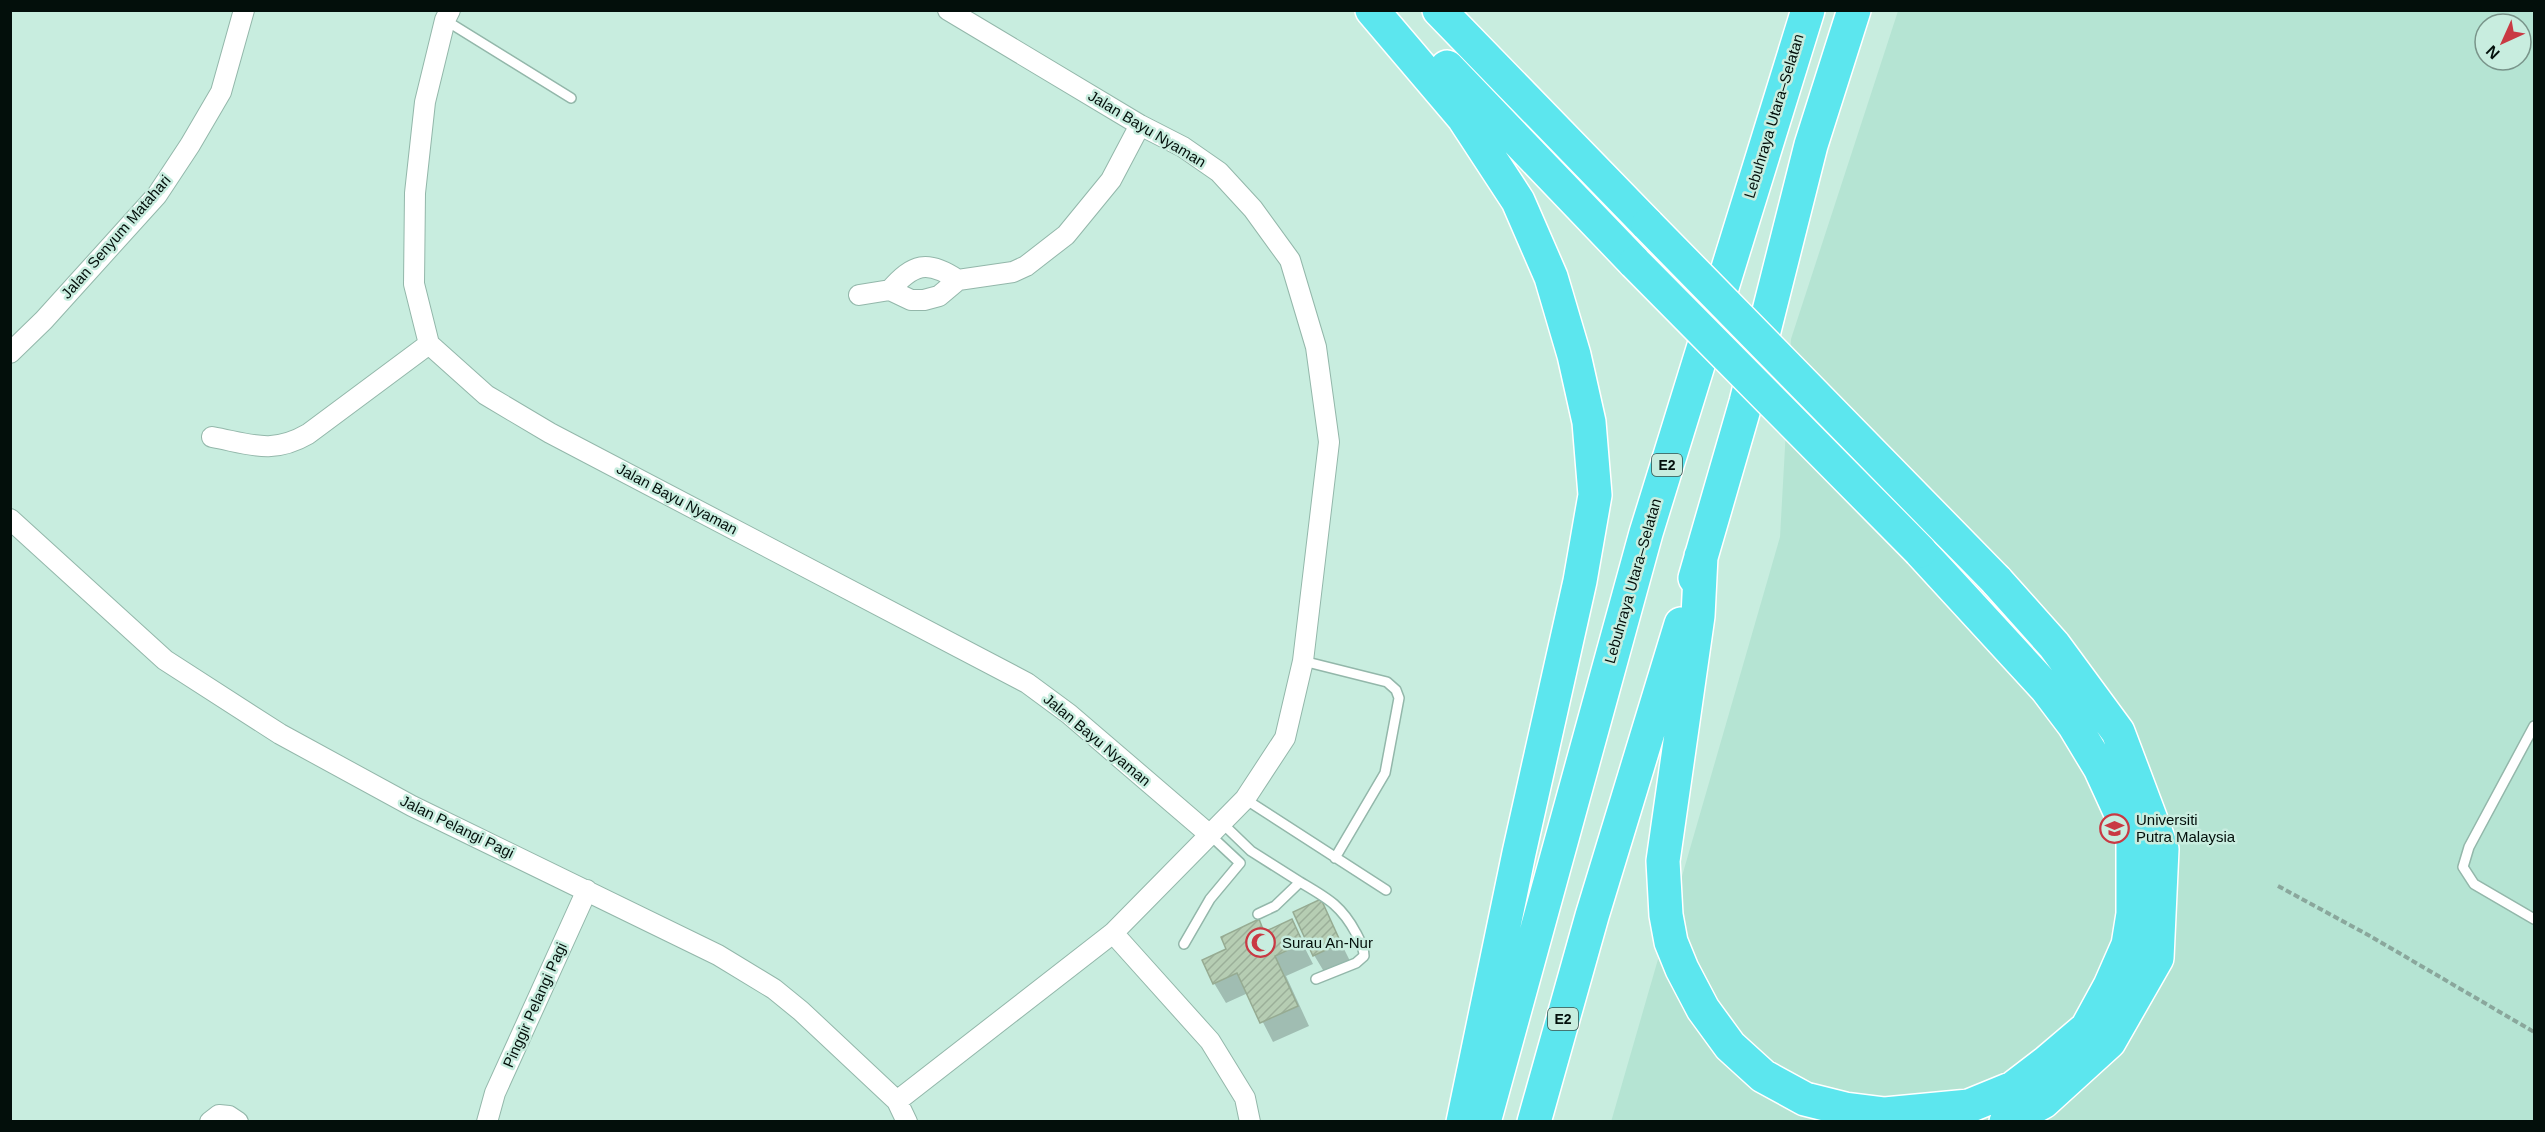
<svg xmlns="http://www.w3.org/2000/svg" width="2545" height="1132" viewBox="0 0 2545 1132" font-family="Arial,sans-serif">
<defs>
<pattern id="building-hatch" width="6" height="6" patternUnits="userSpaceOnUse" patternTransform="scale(1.5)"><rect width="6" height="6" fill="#b6cdb3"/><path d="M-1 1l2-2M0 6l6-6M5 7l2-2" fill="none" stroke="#9baf99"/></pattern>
</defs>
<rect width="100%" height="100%" fill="#c8eddf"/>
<path fill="#b5e4d3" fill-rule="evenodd" d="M1898,11H2534V1121L1611,1122L1780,537L1791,339ZM2485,24H2521V60H2485Z"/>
<path fill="#0003" d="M1320,901L1351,963L1326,975L1314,955Z
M1258,921L1265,933L1291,921L1313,964L1286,976L1309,1026L1273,1042L1248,993L1226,1003L1214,983L1228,949Z"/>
<path fill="url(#building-hatch)" stroke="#96ab92" stroke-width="1.5" d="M1321,899L1341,943L1313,956L1293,912Z
M1259,919L1264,932L1292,919L1303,943L1275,956L1298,1006L1260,1023L1237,973L1213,984L1202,960L1226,949L1221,937Z"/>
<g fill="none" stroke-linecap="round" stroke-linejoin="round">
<defs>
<path id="lane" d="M445,20L571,98
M1303,661L1387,682L1396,690L1399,698L1385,773L1335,858
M2534,726L2469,847L2463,867L2474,884L2534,919
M1245,799L1386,890
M1222,823L1251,851L1300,882L1275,906L1258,914
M1300,882C1327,898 1341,905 1356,933C1360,941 1364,947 1364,956L1356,963L1316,979
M1184,944L1210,899L1240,863L1210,835"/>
<path id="street" d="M450,10L445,20L425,102L415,193L414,284L429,344L486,395L550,433L1027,683L1069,714L1210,835
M890,290C913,264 927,259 958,280L1013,272L1026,266L1066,235L1111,180L1140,125
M859,295L890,290L911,300H924L939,296L958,280
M10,353L44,320L157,195L190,145L221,92L244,10
M212,437C250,444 272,455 308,434L429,344
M10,519L165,660L280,734L412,806L718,955L774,989L801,1011L897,1101L907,1122
M1113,933L1210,1041L1245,1098L1250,1122
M897,1101L1113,933L1245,799L1285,738L1303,661L1329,442L1316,347L1290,260L1253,209L1219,172L1183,147L1140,125L948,10
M210,1122L219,1115L229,1116L238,1122
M487,1122L495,1093L587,890"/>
<path id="highway" d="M1372,10L1463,117L1518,201L1551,277L1574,355L1589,422L1595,495L1580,581L1519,853L1463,1122
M1439,10L1648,225
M1447,67L1635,263
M1701,556L1698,616L1663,861L1666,915L1671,942L1682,969L1703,1009L1730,1046L1763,1076L1805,1099L1845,1109L1885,1114L1969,1106L2013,1088L2047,1062L2087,1028L2110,986L2128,945L2133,914V840L2100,768L2074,725L2046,688L1920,551
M1695,578L1746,402L1811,145L1854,10
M1996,580L2054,645L2118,732L2162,849L2157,958L2109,1042L2043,1102L2006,1122
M1484,1122L1646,533L1808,10
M1534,1122L1592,916L1681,624"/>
</defs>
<use href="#lane" stroke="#93b7aa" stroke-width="12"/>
<use href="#street" stroke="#93b7aa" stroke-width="22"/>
<use href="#highway" stroke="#fff" stroke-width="36"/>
<path stroke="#8aa79c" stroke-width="4" stroke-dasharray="6 3" stroke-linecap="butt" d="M2278,886L2370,936L2534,1032"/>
<use href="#lane" stroke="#fff" stroke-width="9"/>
<use href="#street" stroke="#fff" stroke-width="20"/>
<use href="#highway" stroke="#5ce6ee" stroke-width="33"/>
<defs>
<path id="highway-bridge" d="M1648,225L1996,580
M1635,263L1920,551"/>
</defs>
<use href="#highway-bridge" stroke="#fff" stroke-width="36" stroke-linecap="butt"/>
<use href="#highway-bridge" stroke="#5ce6ee" stroke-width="33"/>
</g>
<defs>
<symbol id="university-ring" viewBox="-11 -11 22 22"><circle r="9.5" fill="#c8eddf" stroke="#c93943" stroke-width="1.5"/><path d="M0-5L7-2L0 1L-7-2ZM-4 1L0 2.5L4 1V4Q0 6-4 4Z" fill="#c93943"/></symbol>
<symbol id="mosque-ring" viewBox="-11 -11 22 22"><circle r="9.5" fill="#c8eddf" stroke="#c93943" stroke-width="1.5"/><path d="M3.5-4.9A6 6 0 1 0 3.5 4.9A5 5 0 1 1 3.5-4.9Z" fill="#c93943"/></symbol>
</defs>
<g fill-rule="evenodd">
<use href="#university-ring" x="2098" y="812" width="33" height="33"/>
<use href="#mosque-ring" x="1244" y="926" width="33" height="33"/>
</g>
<g text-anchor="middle" stroke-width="5" stroke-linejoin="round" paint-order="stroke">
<g fill="#c8eddf" stroke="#3e524b" stroke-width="1.5">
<rect x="1652" y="454" width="30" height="22" rx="4.5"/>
<rect x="1548" y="1008" width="30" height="22" rx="4.5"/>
</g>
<g font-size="14" font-weight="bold" fill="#030f0b">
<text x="1667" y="470">E2</text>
<text x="1563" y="1024">E2</text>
</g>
<g font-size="15" fill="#030f0b" stroke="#c8eddf">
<text transform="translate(1774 116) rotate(-73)" y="5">Lebuhraya Utara–Selatan</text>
<text transform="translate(1147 129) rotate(31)" y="5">Jalan Bayu Nyaman</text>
<text transform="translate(116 237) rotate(-49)" y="5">Jalan Senyum Matahari</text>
<text transform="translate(677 499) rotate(28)" y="5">Jalan Bayu Nyaman</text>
<text transform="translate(1633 581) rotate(-74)" y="5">Lebuhraya Utara–Selatan</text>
<text transform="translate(1097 740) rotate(40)" y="5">Jalan Bayu Nyaman</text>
<text transform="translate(457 827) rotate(26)" y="5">Jalan Pelangi Pagi</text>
<text transform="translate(535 1005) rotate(-66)" y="5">Pinggir Pelangi Pagi</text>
</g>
<g font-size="15" fill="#030f0b" stroke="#c8eddf" text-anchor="start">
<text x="2136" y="825">Universiti<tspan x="2136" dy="17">Putra Malaysia</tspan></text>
<text x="1282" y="948">Surau An-Nur</text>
</g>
</g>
<rect width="2545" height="1132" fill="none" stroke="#030f0b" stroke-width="24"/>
<g transform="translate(2503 42) rotate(225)"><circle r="28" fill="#c8eddf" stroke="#79948a" stroke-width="1.5"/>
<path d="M0-4.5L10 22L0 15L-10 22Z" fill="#c93943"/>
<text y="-9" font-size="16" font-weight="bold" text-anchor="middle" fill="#030f0b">N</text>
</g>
</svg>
